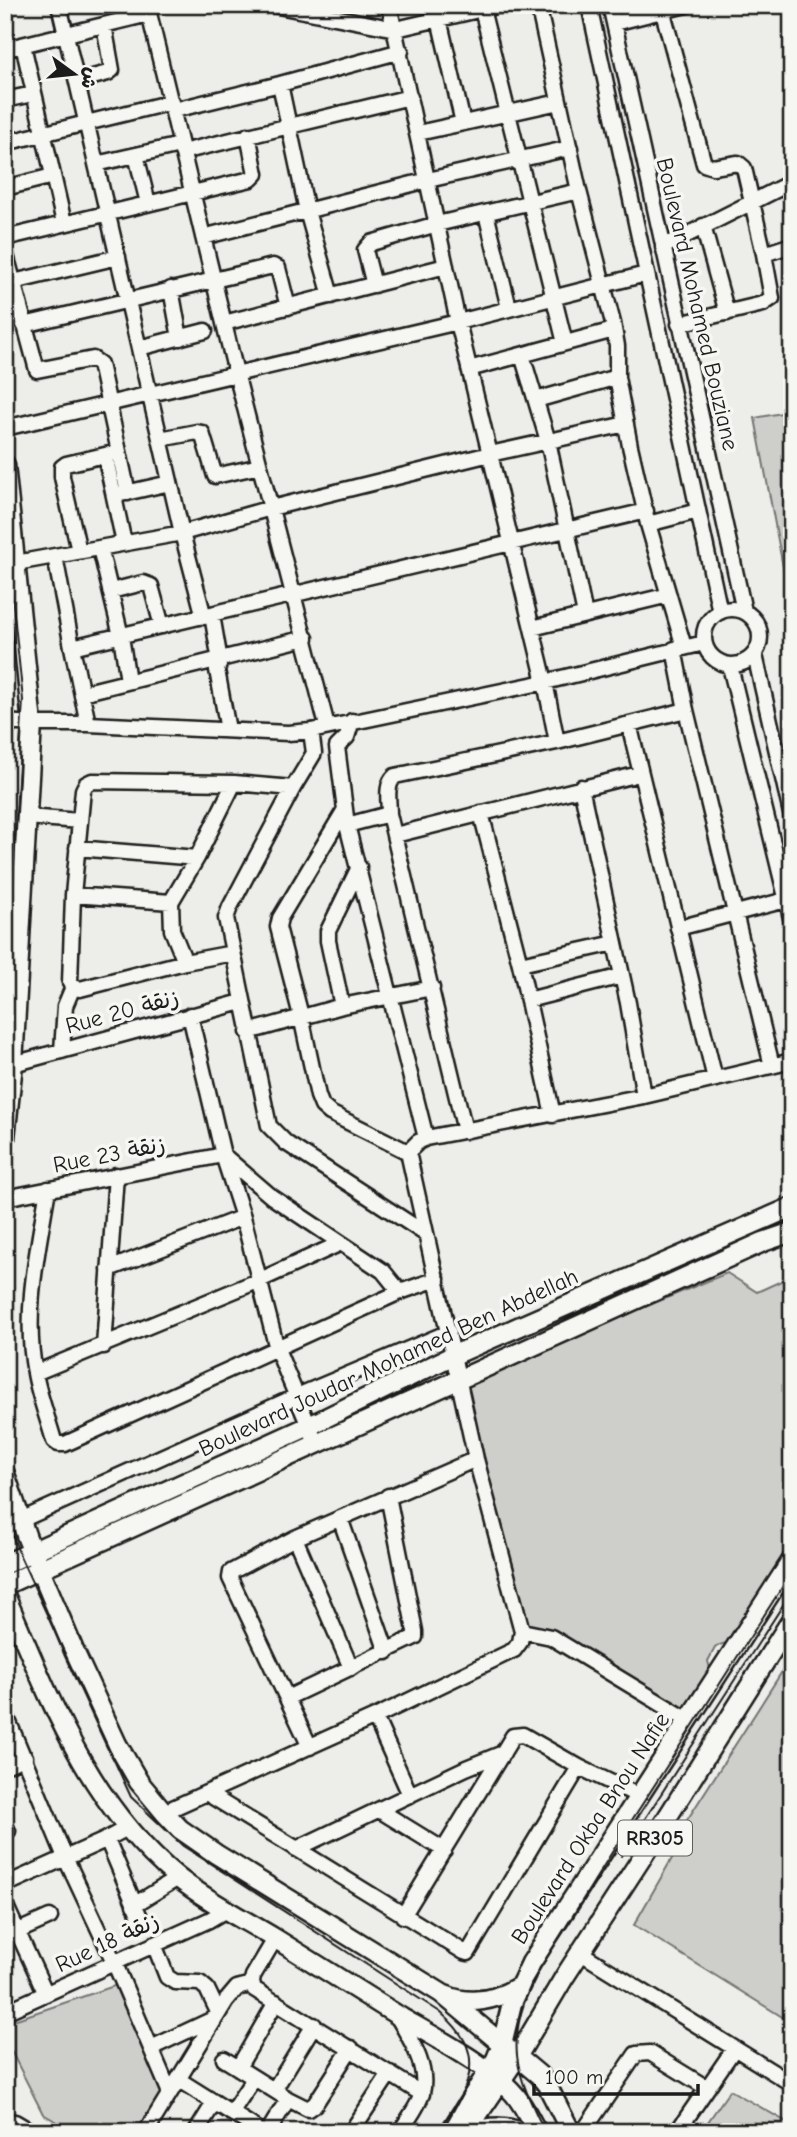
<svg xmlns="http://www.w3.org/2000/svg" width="797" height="2137" viewBox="0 0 797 2137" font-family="'Comic Neue','Playpen Sans Arabic',sans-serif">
<rect width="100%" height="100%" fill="#edede9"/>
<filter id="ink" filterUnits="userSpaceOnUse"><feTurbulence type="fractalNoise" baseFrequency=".0143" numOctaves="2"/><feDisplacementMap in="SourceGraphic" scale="14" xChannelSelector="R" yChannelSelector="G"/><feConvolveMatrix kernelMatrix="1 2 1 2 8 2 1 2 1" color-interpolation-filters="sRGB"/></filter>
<g filter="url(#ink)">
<path fill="#cececb" stroke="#757574" stroke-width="2" d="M792,411V615L755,418Z
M727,1273L757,1292L792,1276V1545L726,1643L716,1646L708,1661L710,1669L684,1708L524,1624L466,1381Z
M792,1656V2023L634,1925L687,1832L682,1828Z
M117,1985L163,2094L138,2132H75L43,2114L5,2039V2023Z
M730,2090L792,2125V2132H701Z"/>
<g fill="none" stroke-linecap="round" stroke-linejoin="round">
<defs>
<path id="minor" d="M59,5L182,533L204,617
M147,5L236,373L327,726
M273,5L396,29L500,5
M389,5L458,322L545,682L557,742
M481,5L565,343
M538,5L579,191L613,323L617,346V377L630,446L648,524L684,647
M589,5L720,612
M610,5L744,611
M661,5L704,164L713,167L738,163L744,168L764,254L772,298L763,304L679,324
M5,6L9,5
M439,19L463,123
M614,23L686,5
M23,45L64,223
M5,49L149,14
M77,81L108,73L112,70L104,25
M5,100L33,94
M174,110L280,84
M418,133L559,102
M5,143L172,102
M182,152L410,97
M136,155L148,203
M96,164L180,145
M5,188L53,176
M486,213L509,308
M703,226L727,313
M203,237L428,180L570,148
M5,238L251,179L256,174L248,135
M663,247L792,182
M5,251L37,370L93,359L100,364L128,493
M764,254L792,245
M5,284L118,257
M374,285L365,250L371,243L437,224L579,191
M171,289L180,338
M331,296L307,211L280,84L401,51
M224,323L446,266
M24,325L273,266L278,268L288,307
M139,348L205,331
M522,355L548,441L585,615
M469,369L614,330
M536,400L617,377
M5,428L458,322L646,274
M160,439L197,432L202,433L215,476L260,466
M105,455L124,543
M121,494L170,483
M648,524L698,511
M100,548L121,636L128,681
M79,551L62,477V467L66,464L118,452
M55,556L72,647
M16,563L182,533L271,508L490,454L626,424
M111,591L143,583L151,586L162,626
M704 637a28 28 0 1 1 56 0a28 28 0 1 1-56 0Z
M212,615L220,661L217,670L228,730
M532,628L669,595
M674,649L686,710L772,1066
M755,655L792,818
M730,666L792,922
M82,693L306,638
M352,721L347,737L337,747L347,825L426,1138
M5,722L32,724H88L288,733L311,731L545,682L704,643
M88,724L72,647L646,511
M629,724L715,1079
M311,731L314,753L293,788L230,907L226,918L269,1126L286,1143L426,1234
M581,787L628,1003L644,1096
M481,813L520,964L553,1115
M26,817L80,821
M347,825L389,814
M395,835L639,774
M77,848L197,858
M73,895L171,902
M678,928L786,900
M233,953L185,962L80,989L73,987L70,983L73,895L83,790L86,784L92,781L234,783L293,788
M185,962L172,930L171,902L197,858L234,783
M520,964L615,943
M528,1000L622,976
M342,1006L328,941V931L359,867
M190,1015L223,1155L272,1197L383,1271L400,1292
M248,1032L342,1006L432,988
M62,1051L65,1006L73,987
M13,1064L242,1002
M465,1131L389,814C389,800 385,785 395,776L557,742L686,710
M408,1152L418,1142L426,1138L644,1096L792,1061
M48,1189C38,1249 23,1313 35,1373C39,1396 48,1419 54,1441L58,1444H65L400,1292L437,1279
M5,1198L223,1155L243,1217L277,1349L313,1436
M109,1269L243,1217
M104,1346L116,1175
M35,1373L260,1280L341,1243
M340,1518L387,1652
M21,1520L297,1396L449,1332
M295,1538L351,1668
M522,1631L551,1637L688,1720
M289,1697L415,1637V1631L388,1496
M5,1713L65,1857L115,1964L170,2093
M375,1717L410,1795
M310,1747L230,1578L231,1572L295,1538L476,1459
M5,1766L25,1757
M208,1794L464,1952L468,1953L579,1767
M379,1810L444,1850
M164,1812L375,1717L514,1650L520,1642L522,1631L476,1459L408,1152L330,1113L322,1106L318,1096L301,1016L278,927L280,918L344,811
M5,1832L8,1831
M107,1839L142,1922
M296,1849L466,1768L503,1753
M5,1885L103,1841L127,1828
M5,1904L46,1994
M134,1905L178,1878
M403,1916L513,1736L523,1735L579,1767L639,1796
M5,1937L50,1917
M275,1939L253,1976L252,1982L254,1989L422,2094
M154,1944L167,1977L175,1982L200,1983L207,1989L218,2012
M581,1953L792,2084
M5,2012L209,1920L226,1910
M396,2014C408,2036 429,2065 422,2093C419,2106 407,2120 400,2132
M151,2048L213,2019
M224,2059L288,2099L308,2109L315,2104L351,2048
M238,2068L276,2002
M179,2080L262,2132
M274,2090L314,2025
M231,2113L254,2078
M5,2120L15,2122L32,2132
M146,2132L226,2001L237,1988L252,1984
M196,2132L214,2103
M268,2132L288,2099
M351,2132L390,2073
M583,2132L636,2054L650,2053L707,2088
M677,2132L734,2049"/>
<path id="major" d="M5,465L32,724L13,1064L5,1138
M5,1474L27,1538L75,1653L117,1744L139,1782L164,1812L180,1829L216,1854L441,1993L539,2075L547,2085L571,2132
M5,1564L309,1426L454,1355L792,1207
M5,1585L763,1242L792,1232
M5,1595C49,1697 88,1804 177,1877C207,1901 243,1919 276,1939C318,1965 360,1992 402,2018C435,2037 491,2067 515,2095C524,2106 530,2119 537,2132
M445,1995C470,2006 496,2000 518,1987
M450,2132L496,2059L502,2044L512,2003L531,1963L792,1560
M466,2132L517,2057L565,1976L643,1856L792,1619
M475,2132C490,2126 505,2126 520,2132"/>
</defs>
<use href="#minor" stroke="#1c1c1c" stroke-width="19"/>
<use href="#major" stroke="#1c1c1c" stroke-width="23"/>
<use href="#minor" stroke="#f6f6f2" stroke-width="14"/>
<use href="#major" stroke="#f6f6f2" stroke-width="18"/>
<path stroke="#1c1c1c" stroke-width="2" d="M5,528L23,700L15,831L5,942
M5,1515L20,1556L131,1797L183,1846L440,2012C490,2055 469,2084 441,2132
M621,1856L792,1591
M545,2132C515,2071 505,2045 533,1980L632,1820L792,1572"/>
</g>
</g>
<g text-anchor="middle" stroke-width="7" stroke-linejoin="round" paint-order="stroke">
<rect fill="#f6f6f2" stroke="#5d5d5c" stroke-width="2" x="618" y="1820.5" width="74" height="35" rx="5"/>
<g font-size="21" font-weight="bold" fill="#1c1c1c">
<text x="655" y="1845">RR305</text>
</g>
<g font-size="23" fill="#1c1c1c" stroke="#f6f6f2">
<text transform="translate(698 304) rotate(77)" y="8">Boulevard Mohamed Bouziane</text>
<text transform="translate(122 1011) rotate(-15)" y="8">Rue 20 زنقة</text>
<text transform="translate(109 1154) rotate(-11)" y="8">Rue 23 زنقة</text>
<text transform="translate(388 1362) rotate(-25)" y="8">Boulevard Joudar Mohamed Ben Abdellah</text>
<text transform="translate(590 1828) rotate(-57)" y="8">Boulevard Okba Bnou Nafie</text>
<text transform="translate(107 1942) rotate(-25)" y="8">Rue 18 زنقة</text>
</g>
</g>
<rect width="797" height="2137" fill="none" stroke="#f6f6f2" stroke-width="28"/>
<rect x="14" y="14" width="769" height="2109" fill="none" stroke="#1c1c1c" stroke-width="2.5" filter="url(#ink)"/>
<g transform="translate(74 74) rotate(105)" stroke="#f6f6f2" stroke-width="5" paint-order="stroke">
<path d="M0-5L12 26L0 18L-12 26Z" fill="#1c1c1c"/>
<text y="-10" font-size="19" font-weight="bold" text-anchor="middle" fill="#1c1c1c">ش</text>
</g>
<path d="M534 2084v10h164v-10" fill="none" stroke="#1c1c1c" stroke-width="3.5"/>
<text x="545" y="2084" font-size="21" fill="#1c1c1c" stroke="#f6f6f2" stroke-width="5" paint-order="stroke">100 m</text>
</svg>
